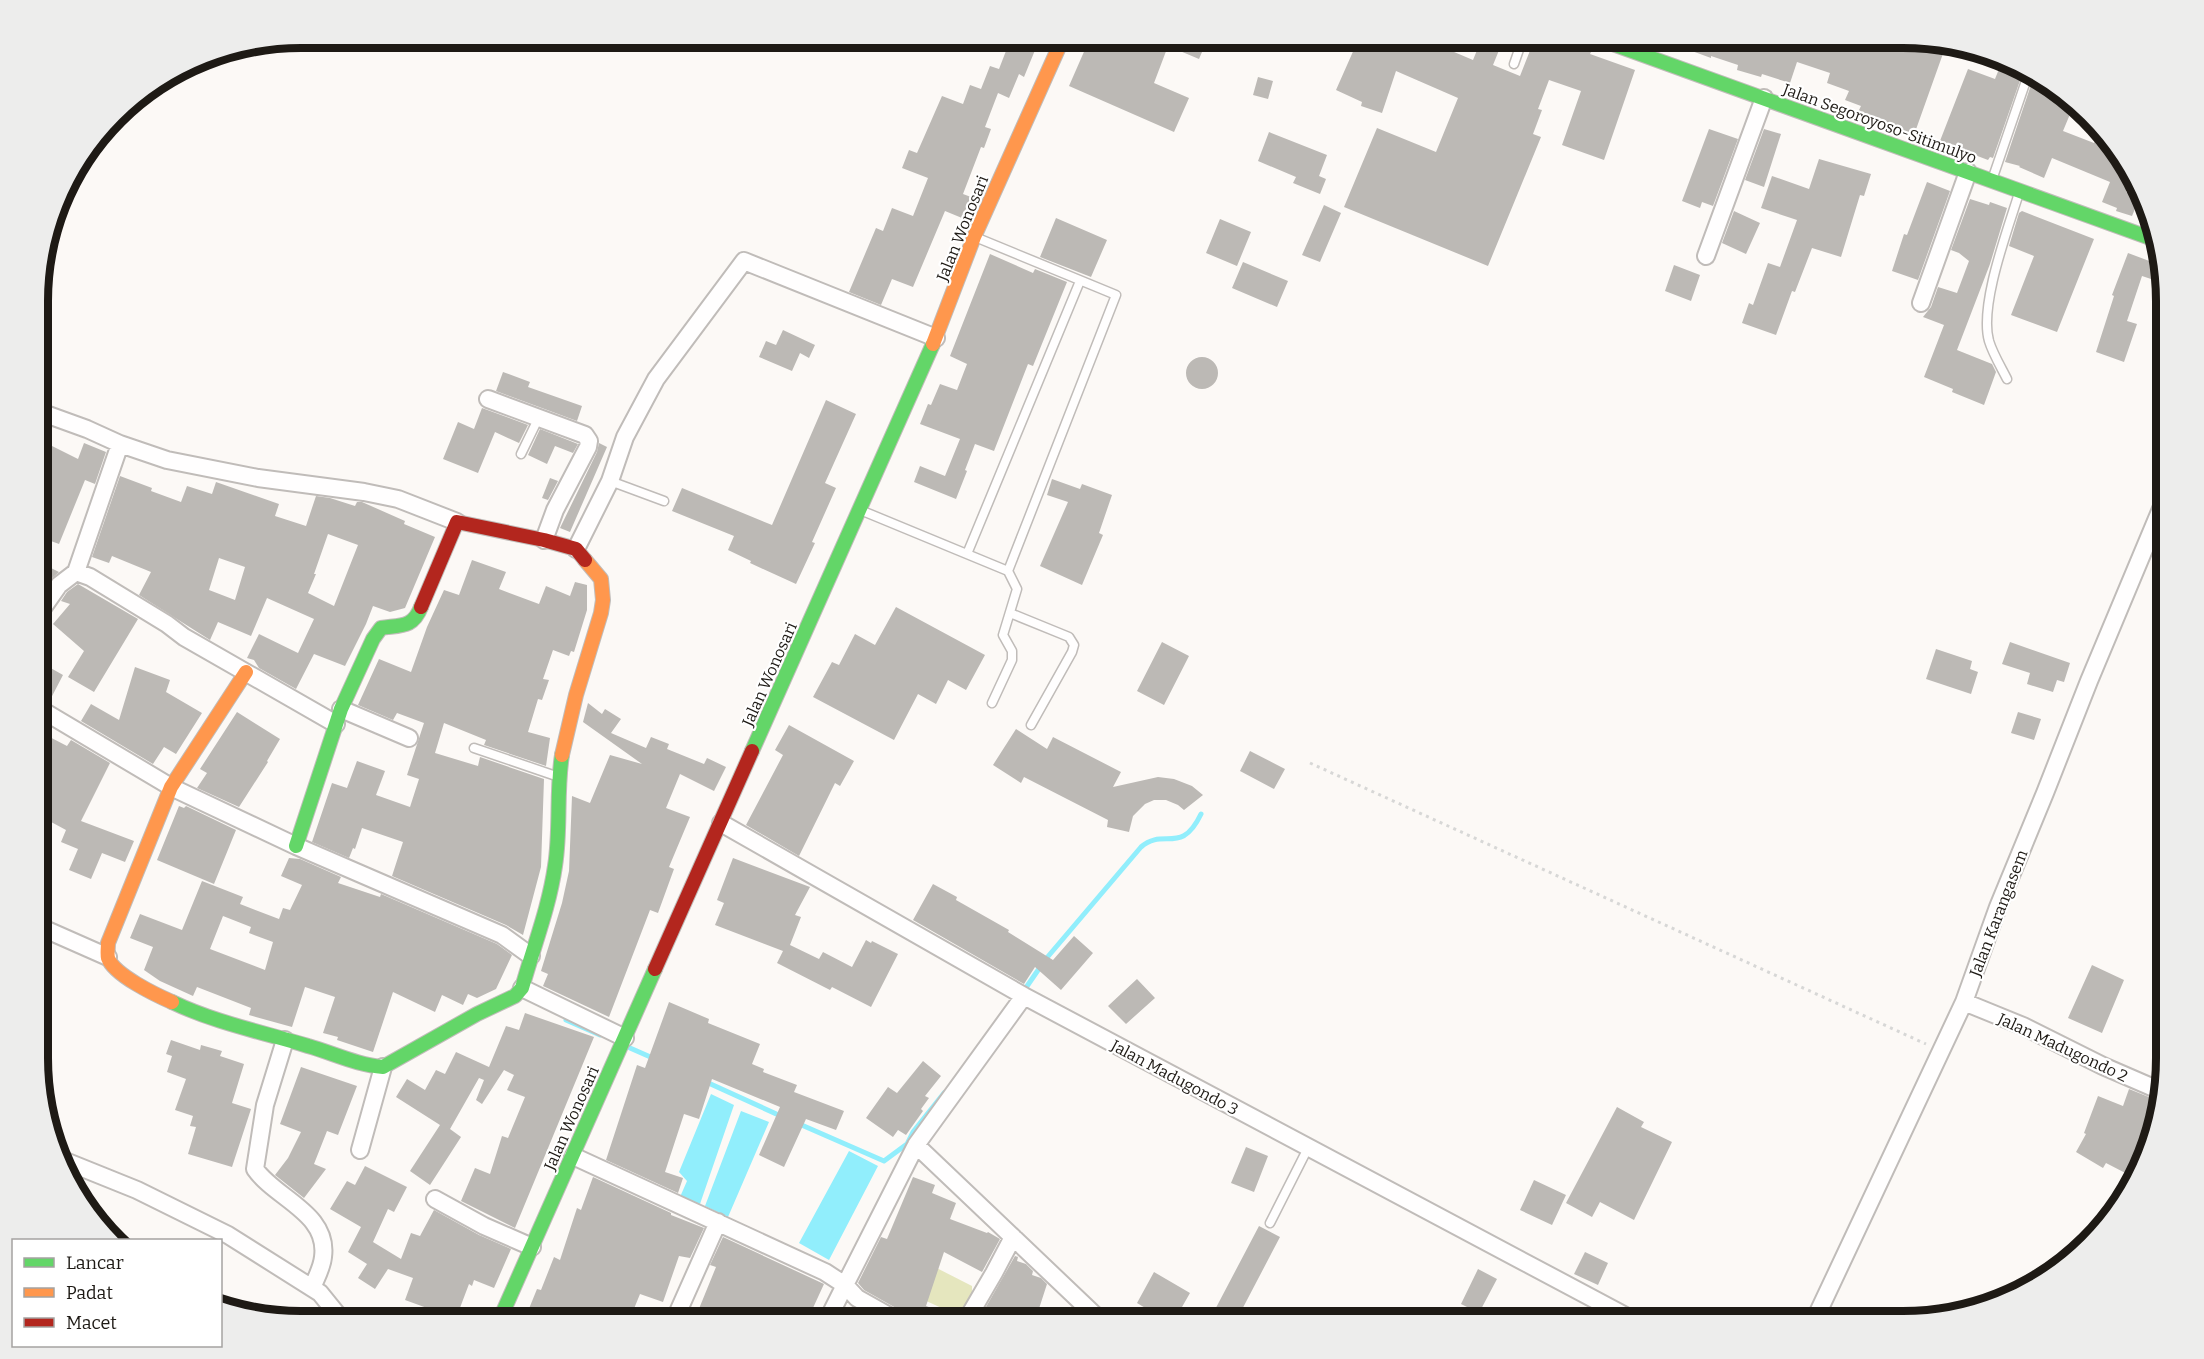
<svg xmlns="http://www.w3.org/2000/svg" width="2204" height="1359" viewBox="0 0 2204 1359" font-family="Bitter,serif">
<rect width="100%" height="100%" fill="#fcf9f6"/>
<path fill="#e5e6be" d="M917,1258L972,1286V1301L957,1315L900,1289Z"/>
<path fill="#91eefc" d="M711,1094L734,1105L700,1204L680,1197L687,1181L679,1172Z
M741,1111L769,1122L728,1217L705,1206Z
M849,1151L878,1166L829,1260L799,1243Z"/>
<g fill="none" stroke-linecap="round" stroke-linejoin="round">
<path stroke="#91eefc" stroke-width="5" d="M1023,992L1045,960L1141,847C1164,827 1181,856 1201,814
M566,1020L600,1035
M630,1048L655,1059
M704,1081L783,1117
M797,1123L884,1161L907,1144L913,1132L944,1093"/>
</g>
<path fill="#bcb9b5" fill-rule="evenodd" d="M1011,38H1040L1024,77L1019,74L1009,98L998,93L985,127L991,129L984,148L981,147L963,194L971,197L962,218L945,211L913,287L892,279L881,305L849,292L876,228L883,231L892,208L913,216L928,178L902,168L909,150L917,153L942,96L963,104L970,85L981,89L990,66L999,69Z
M1090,38H1144L1168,46L1154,83L1189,98L1174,132L1069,86Z
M1149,38H1208L1199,59Z
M1359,38H1421L1473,60L1482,38H1504L1493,65L1520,76L1535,38H1546L1565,45L1566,41L1573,44L1574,38H1582L1585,47L1591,52L1590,54L1635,70L1604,160L1562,145L1581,91L1549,80L1538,109L1542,110L1533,134L1541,137L1488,266L1344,207L1377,128L1436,152L1458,98L1396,71L1382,113L1361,106L1362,102L1336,90Z
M1660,38H1731L1748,43L1750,38H1904L1927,41L1945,48L1914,135L1858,112L1861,106L1845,100L1849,91L1827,83L1830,73L1797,62L1790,83L1762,74L1761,77L1737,70L1738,65L1711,56V58L1659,39Z
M2003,59L2024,69L1993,158L1990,157L1988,160L1959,149L1957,153L1938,146L1968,69L1995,79Z
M1258,77L1273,81L1268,99L1253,95Z
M2031,85L2065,98L2073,107L2063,131L2094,143L2098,133L2131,169L2133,174L2126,192L2140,197L2132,216L2116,211L2117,208L2102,202L2110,182L2052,158L2044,178L2019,167L2020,166L2005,162Z
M1709,129L1738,139L1713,206L1702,202L1700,208L1682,201Z
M1764,129L1781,134L1764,187L1745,180Z
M1269,132L1327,155L1319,176L1326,179L1320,194L1293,183L1296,177L1258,161Z
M1819,159L1871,174L1864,196L1860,195L1841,257L1812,248L1795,292L1792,291L1776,335L1742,323L1749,303L1753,305L1768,263L1780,267L1797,220L1761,208L1772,176L1809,189Z
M1927,182L1950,191L1918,280L1892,271L1904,234L1907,235Z
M1970,199L1989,205L1990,202L2007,208L1990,264L1957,350L1992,364L1996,372L1984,405L1952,392L1953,389L1924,377L1944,325L1923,317L1931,307L1938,287L1957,293L1969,261L1959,253L1951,250Z
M1324,205L1341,213L1320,262L1302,255Z
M1734,211L1760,223L1746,254L1722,243Z
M2022,211L2094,239L2057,332L2011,315L2034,256L2009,246L2019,213Z
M1056,218L1107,240L1091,277L1040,257Z
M1220,219L1251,232L1237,266L1206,253Z
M2128,253L2160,265L2166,284L2142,276L2127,321L2137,324L2124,362L2096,352L2114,296L2112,295Z
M990,254L1033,273L1035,269L1067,282L1033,366L1028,364L994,451L975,444L965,470L967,471L956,499L914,482L920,466L945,476L960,439L920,424L928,404L931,405L940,384L957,390L967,364L950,356Z
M1243,262L1288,281L1277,307L1232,288Z
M1674,265L1700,275L1691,301L1665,291Z
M783,330L815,345L809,358L800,353L792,371L759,357L766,341L776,345Z
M1186 373a16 16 0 1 1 32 0a16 16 0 1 1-32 0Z
M503,372L530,382L528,387L582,406L577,421L496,391Z
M826,400L856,414L825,483L836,488L812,542L815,543L796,584L750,563L751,561L728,550L734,536L672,511L682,488L772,525Z
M482,408L528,425L519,443L495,432L478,473L443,459L458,422L474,429Z
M540,429L578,444L573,453L555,446L547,464L528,455Z
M40,440L78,459L84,443L106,452L95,484L85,480L59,544L40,537Z
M599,443L607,447L570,532L560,528L597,452Z
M120,476L152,488L151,491L181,502L187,486L212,494L216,482L279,504L275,516L306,526L316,496L330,498L355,506L357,502H362L405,521L404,524L435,537L405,608L390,612L373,606L366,624L345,666L314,654L296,689L259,668L254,660L247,658L259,634L298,653L314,619L267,598L251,636L218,622L210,640L139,595L151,572L112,556L109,563L92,557ZM328,534L358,545L334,606L308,593L316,574H314ZM219,558L245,567L235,600L209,590Z
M550,478L558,481L548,500L542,498Z
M1052,479L1080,489L1082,484L1112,495L1099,533L1103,535L1082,585L1040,566L1068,502L1047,495Z
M472,560L506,572L499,589L539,604L546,586L570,596L575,582L587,585V610L574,652L571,651L569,656L553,650L543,679L549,680L542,700L538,699L528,732L550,738L546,766L484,745L486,740L444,723L435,753L478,766L480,757L544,779L541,867L523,935L506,925L392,876L403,842L362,828L355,849L353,848L349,858L312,842L332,783L347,788L357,761L385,771L376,795L410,807L419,779L407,775L424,723L397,713L393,720L358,705L379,659L411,672L427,627L444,590L459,595Z
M45,565L59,572L51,579L40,594V586Z
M78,584L138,619L94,692L68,677L84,651L53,624L70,604L61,601L67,592Z
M896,607L985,655L966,690L948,680L936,704L918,694L894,740L813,697L832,662L839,665L855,634L875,645Z
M1162,642L1189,656L1164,705L1137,691Z
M2010,642L2070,663L2064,682L2057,680L2053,692L2027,684L2030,673L2002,664Z
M1936,649L1972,661L1970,669L1978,672L1971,694L1926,679Z
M40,662L63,675L49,702L40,699Z
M135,667L170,680L166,692L202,713L176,754L164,747L153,764L81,721L91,704L119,720Z
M588,703L602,714L605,709L621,719L611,733L646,748L651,737L669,744L667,749L704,764L707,758L726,767L714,791L680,774L666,808L690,817L669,867L674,869L658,913L650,910L609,1017L543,986L548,974L541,971L562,903L569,871L572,796L590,803L610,755L642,764L583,722Z
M237,712L280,739L267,761L268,762L239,807L197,788L207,773L200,769Z
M2018,712L2041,719L2034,740L2011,733Z
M789,725L854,761L840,786L835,783L799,856L746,825L783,755L775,750Z
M1016,729L1047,749L1053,737L1121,772L1113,787L1158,777L1174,779L1192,786L1203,795L1184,810L1178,805L1166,800H1154L1145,804L1133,816L1129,832L1107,827L1108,820L1024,777L1021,783L993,765Z
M40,732L67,746L71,740L110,763L81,821L134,841L125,862L102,853L91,879L69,870L78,849L61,842L66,830L40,816Z
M1250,751L1285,769L1274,789L1240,771Z
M179,806L184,808L186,806L236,830L214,884L157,860Z
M289,858L300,859L341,877L338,883L380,897L381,894L497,944L512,955L496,989L477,998L468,994L463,1005L442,995L435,1012L393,992L373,1052L337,1040L338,1037L323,1033L335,997L305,987L292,1027L249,1015L251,1008L197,987L193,996L160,981L144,970L153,947L130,938L140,914L182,930L202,881L243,897L240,904L279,919L283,908L290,910L302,885L281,876ZM223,916L251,927L249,933L273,942L265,970L210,949Z
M733,858L810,887L795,915L801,917L790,945L819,959L823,952L852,967L866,940L871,943L872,941L898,954L871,1007L832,987L830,990L777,963L783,951L715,925L724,903L717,900Z
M933,884L957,897L956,900L1009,930L1008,932L1053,960L1074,936L1093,953L1061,990L1035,967L1024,984L913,920Z
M2092,965L2124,980L2102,1033L2068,1018Z
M1137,979L1155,998L1126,1024L1108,1006Z
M669,1002L709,1019L708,1023L760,1044L752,1064L764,1069L763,1072L797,1085L794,1092L844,1111L836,1130L806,1119L784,1167L759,1155L780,1107L712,1079L699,1119L684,1114L665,1172L683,1178L678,1193L606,1160L637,1065L645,1068Z
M525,1013L594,1037L515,1228L461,1201L475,1168L490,1174L502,1136L508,1138L525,1097L507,1090L514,1075L504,1070L482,1104L476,1100L484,1080L479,1078L450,1129L461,1137L430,1185L410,1171L440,1125L396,1097L407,1079L425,1090L436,1070L445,1074L456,1052L489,1067L506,1026L519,1030Z
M171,1040L200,1050L201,1045L222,1051L220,1056L244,1064L232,1103L251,1109L232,1167L188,1154L196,1127L190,1126L193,1116L175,1110L186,1079L167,1072L172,1056L166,1054Z
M923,1061L941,1076L925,1096L929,1098L921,1109L923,1111L906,1135L898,1130L893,1137L866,1118L888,1087L897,1093Z
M301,1067L357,1086L338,1135L327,1131L314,1164L326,1169L304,1198L275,1175L288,1158L301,1132L280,1124Z
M2129,1089L2161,1102L2159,1112L2152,1115L2146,1129L2147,1136L2153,1138L2135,1178L2106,1163L2103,1168L2076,1152L2086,1134L2084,1133L2098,1096L2123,1106Z
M1617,1107L1644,1122L1641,1127L1672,1142L1634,1220L1600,1202L1592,1217L1566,1203Z
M1246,1147L1268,1156L1254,1192L1231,1183Z
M365,1166L407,1187L394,1212L388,1209L373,1242L401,1259L411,1233L420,1236L434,1210L479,1235L511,1249L494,1288L474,1280L472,1286L469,1284L455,1321H423L427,1308L405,1300L413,1278L388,1269L375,1289L358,1278L367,1264L348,1252L361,1227L330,1209L347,1181L355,1185Z
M593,1177L671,1213V1215L704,1228L690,1258L679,1256L663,1302L640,1294L629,1321H524L537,1289L541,1290L554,1257L560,1260L577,1208L581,1210Z
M913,1177L935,1185L932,1193L956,1203L950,1219L987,1233L988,1232L1000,1239L982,1272L944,1252L926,1306L956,1317V1321H919L907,1317L903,1312L864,1290L858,1283L881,1237L887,1239Z
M1534,1180L1566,1195L1552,1225L1520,1210Z
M1259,1226L1280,1237L1236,1321H1209Z
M723,1237L824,1284L807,1321H694L716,1267L710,1265Z
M1585,1252L1608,1263L1598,1285L1574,1274Z
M1015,1256L1018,1257L1017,1261L1026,1264L1033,1271L1032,1275L1041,1278L1047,1284L1035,1321H978Z
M1478,1269L1497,1279L1479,1313L1461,1304Z
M1154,1272L1190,1293L1174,1321H1167L1137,1303Z"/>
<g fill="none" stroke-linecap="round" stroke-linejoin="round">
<defs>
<path id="lane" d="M1514,64L1523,38
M1992,180L2029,72
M980,239L1116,295L1008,571
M2007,379C2001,367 1993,354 1989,341C1979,305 2008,229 2019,193
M521,454L539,417
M610,481L664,501
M865,512L1008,571L1017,589L1003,635L1012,651V660L992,703
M967,554L1080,281
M1010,613L1069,637L1074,645L1072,652L1031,725
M474,748L556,776
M2152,1132L2158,1118
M1270,1223L1308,1148"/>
<path id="street" d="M1706,256L1764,98
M1921,303L1968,172
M488,399L585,435L589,441L588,447L555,510L544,540
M40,412L87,429L120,444L167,460L258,478L364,492L398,499L457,522
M576,549L610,481L625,437L656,379L744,261L936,338
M76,572L90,577L167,624L184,637L336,724
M40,612L59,585L76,572L120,444
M40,709L171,787L296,846L502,935L531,956
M341,709L409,738
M721,823L1024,996L1635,1321
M40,927L108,957
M522,988L625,1038
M1964,1002L2023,1026L2103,1066L2163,1092
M285,1040L265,1105L255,1169C276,1199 329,1213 323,1257C322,1268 316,1278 312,1288
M916,1145L1101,1321
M360,1150L383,1067
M573,1156L825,1272L845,1285L916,1145L1024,996
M65,1161L137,1190L228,1235L320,1293L337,1314L346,1321
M435,1199L484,1226L532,1247
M674,1321L718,1222
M827,1321L845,1285L857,1298L898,1321
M966,1321L994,1273L1013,1237
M1814,1321L1964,1002L1998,907L2045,793L2089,681L2166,497"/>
<path id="fast" d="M1596,38L2153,239
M752,751L933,344
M296,846L341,709L373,639L381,628C401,625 413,628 421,607
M172,1002C216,1023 262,1032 308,1046C333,1053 357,1065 383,1067L477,1014L515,996L522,988C533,948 549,908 555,866C561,829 556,792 562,755
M499,1321L655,969"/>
<path id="slow" d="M933,344L974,237L1063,38
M562,755L576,695L601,613L603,600L601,579L585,560
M172,1002C156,995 114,975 108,958C107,954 108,947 108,943L171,787L246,672"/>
<path id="jam" d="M421,607L457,522L544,540L576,549L585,560
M655,969L752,751"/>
</defs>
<use href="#lane" stroke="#c0bcb9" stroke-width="11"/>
<use href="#street" stroke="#c0bcb9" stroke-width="20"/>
<use href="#fast" stroke="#c0bcb9" stroke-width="16"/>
<use href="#slow" stroke="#c0bcb9" stroke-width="16"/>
<use href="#jam" stroke="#c0bcb9" stroke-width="16"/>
<path stroke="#d7d7d6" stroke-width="3" stroke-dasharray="3 4.5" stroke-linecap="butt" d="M1310,763L1926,1044"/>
<use href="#lane" stroke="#fffefe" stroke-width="8"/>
<use href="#street" stroke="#fffefe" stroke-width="16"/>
<use href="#fast" stroke="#63d668" stroke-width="14"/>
<use href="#slow" stroke="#ff974d" stroke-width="14"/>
<use href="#jam" stroke="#b3261e" stroke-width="14"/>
</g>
<g text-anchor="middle" stroke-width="4.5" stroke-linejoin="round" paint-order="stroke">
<g font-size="16" fill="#1e1a15" stroke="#fff">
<text transform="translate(1880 123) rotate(20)" y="6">Jalan Segoroyoso-Sitimulyo</text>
<text transform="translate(962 228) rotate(-68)" y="6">Jalan Wonosari</text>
<text transform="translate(769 674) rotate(-66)" y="6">Jalan Wonosari</text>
<text transform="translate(1998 913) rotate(-69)" y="6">Jalan Karangasem</text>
<text transform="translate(2063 1047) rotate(25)" y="6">Jalan Madugondo 2</text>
<text transform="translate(1175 1077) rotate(28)" y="6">Jalan Madugondo 3</text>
<text transform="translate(571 1118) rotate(-66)" y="6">Jalan Wonosari</text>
</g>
</g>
<path d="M0 0H2204V1359H0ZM301 48H1903A253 253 0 0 1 2156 301V1058A253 253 0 0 1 1903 1311H301A253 253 0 0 1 48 1058V301A253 253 0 0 1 301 48Z" fill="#ededec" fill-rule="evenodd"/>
<path fill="none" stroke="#1e1a15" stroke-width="8" d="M301 48H1903A253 253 0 0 1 2156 301V1058A253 253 0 0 1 1903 1311H301A253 253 0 0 1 48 1058V301A253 253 0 0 1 301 48Z"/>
<rect x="12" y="1239" width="210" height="108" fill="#ffffff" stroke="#a5a3a1" stroke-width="1.5"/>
<rect x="24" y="1258" width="30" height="9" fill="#63d668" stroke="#a5a3a1" stroke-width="1.5"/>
<text x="66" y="1269" font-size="18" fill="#1e1a15">Lancar</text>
<rect x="24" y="1288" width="30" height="9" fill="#ff974d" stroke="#a5a3a1" stroke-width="1.5"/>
<text x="66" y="1299" font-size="18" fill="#1e1a15">Padat</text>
<rect x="24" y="1318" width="30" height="9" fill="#b3261e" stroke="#a5a3a1" stroke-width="1.5"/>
<text x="66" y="1329" font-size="18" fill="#1e1a15">Macet</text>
</svg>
